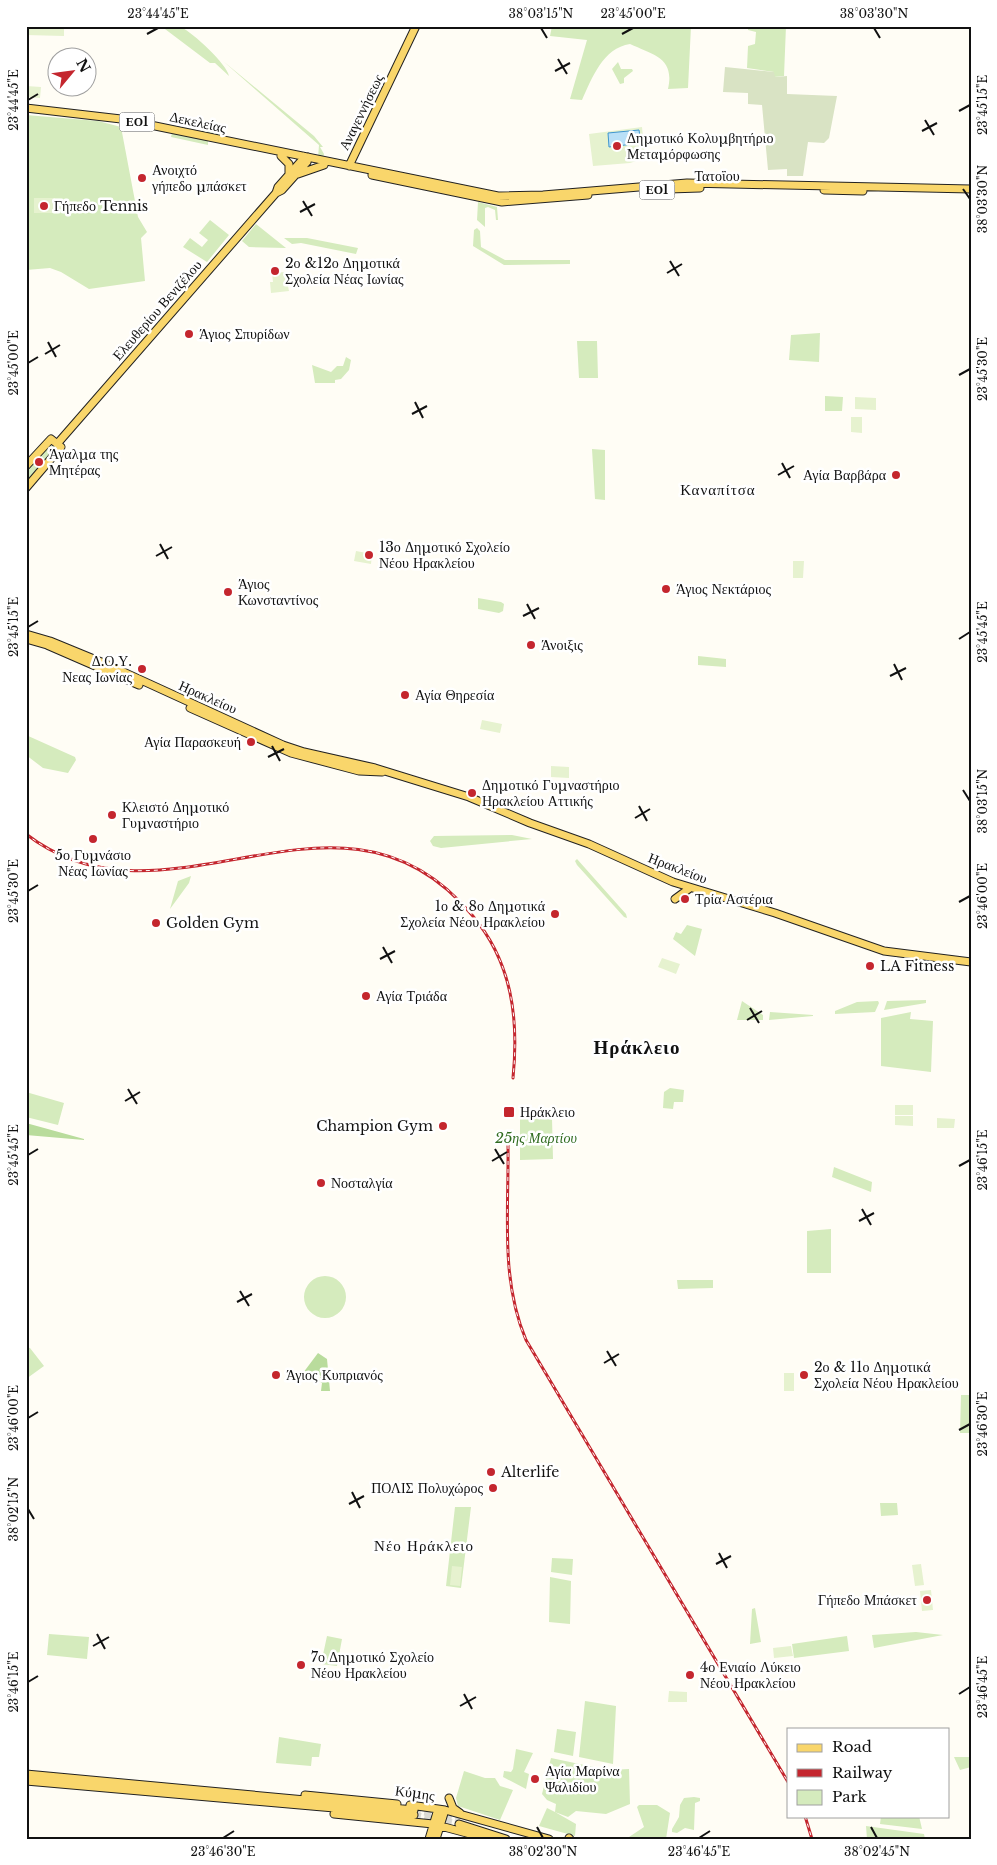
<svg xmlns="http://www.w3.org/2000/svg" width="997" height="1865" viewBox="0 0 997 1865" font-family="'Libre Baskerville',serif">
<rect width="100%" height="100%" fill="#fffdf5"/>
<path fill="#d5ebbd" d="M161,26C167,26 176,25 181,27C193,33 227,64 229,76L215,63H210Z
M552,26H691L688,88L668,89C675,58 654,55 630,44C603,48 592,78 582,100L570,99L587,40L550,36Z
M748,26H786L784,76L774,77V72L747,68L748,46L755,44L756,32L748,30Z
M223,61L314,136L323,147H320L324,154L323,159L318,158L319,145Z
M618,62L621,69H632L633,71L624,78V83L620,84L612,69Z
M26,115L98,121L121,127L138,217L147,232L141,238L145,281L89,289L61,272L50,268L26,270Z
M203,120L225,125L223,136L202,131Z
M172,133L208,141V145L171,137Z
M478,202L497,207L498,220H496L495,210L488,207L485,208V227L477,220Z
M210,220L229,235L207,262L183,247L190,238L202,247L208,240L199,233Z
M256,224L286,248L249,247L242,241Z
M477,228L480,231L481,247L505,260H570V264L504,265L473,246L474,230Z
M284,238H307L358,248L356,254L301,243L292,244Z
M820,333L819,362L789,360L791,335Z
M577,341H597L598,378H579Z
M346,357L351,360L349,370L341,379L335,380V383H315L312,365L331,372L337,366H343Z
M825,396L843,397L842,411H825Z
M50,444L56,450L26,484V472Z
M592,449L605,450V500L595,499Z
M478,598L501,602L504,604L503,611L499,613L478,609Z
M698,656L726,659V667L698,665Z
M26,735L75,757L76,760L68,773L43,768L26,755Z
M512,835L532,839L441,848L433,846L430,841L434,836Z
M577,859L626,914L627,918L624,917L577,865L575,861Z
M191,876L189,883L170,909L178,881Z
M687,925L702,929L695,956L673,939L676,932L681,934Z
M926,1000V1003L884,1010L887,1001Z
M742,1001L763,1015V1020H737Z
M878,1001L879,1003L875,1012L835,1014V1011L857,1002Z
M770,1012L813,1015V1016L769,1020Z
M911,1012L910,1019L933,1021L931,1072L881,1066V1018Z
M670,1088L684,1090L683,1102H674L673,1109L663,1108L664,1092Z
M26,1092L64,1103L58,1125L26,1117Z
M520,1116L552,1118L553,1159L520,1160Z
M834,1167L872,1182L871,1192L832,1177Z
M831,1229V1273H807V1231Z
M304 1297a21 21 0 1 1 42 0a21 21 0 1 1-42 0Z
M677,1280H713V1288L678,1289Z
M26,1347L30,1348L44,1366L26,1379Z
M961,1395H971V1433H960Z
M880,1503H897L898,1515L881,1516Z
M455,1507H471L461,1588L446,1586Z
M552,1558L573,1559L572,1575L551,1572Z
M550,1577L571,1581L570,1624L549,1622Z
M755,1608L761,1642L750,1644L752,1609Z
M916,1632L943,1635L874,1648L872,1635Z
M49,1634L89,1637L87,1659L47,1655Z
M327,1636L342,1639L337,1666L321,1664Z
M847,1636L849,1651L794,1658L792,1644Z
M585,1701L616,1706L613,1764L579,1757Z
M557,1729L576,1732L573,1756L554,1752Z
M279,1737L321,1744L319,1757H312L311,1766L276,1763Z
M516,1749L533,1753L524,1772L529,1774L526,1789L503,1777L504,1771L511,1772L513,1769Z
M954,1757H971V1767L960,1770Z
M551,1758L608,1770L629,1769L630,1804L606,1814L576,1811L568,1817L555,1812L576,1824L575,1836L539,1826L547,1808L555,1812L556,1804L547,1800L542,1794Z
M464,1771L485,1778H495L500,1786L513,1790L500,1820L458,1806L456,1798Z
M694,1797L700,1798V1801L695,1803L694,1830L685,1828L677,1833L672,1832V1829L679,1817L680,1805L684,1798Z
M639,1805H657L670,1813L666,1839H626L644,1827L637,1807Z
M881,1816H919L922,1829L880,1824Z
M866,1826L924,1834L925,1839H867Z"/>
<path fill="#b9dc9c" d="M26,1123L84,1139V1140L26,1135Z
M318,1353L327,1359L330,1391H321L322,1383L319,1381L321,1376L313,1371L307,1380L300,1377Z"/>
<path fill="#d9e3c4" d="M725,67L774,72L775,77L787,76V94L837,96L829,138L824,143L808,142L803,176H787V169L768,170L762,105L748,104V93L723,92Z"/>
<path fill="#e6f2cf" d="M26,26H64V36L26,35Z
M26,86L41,87L40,98L26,97Z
M642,127L645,158L630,163L593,166L589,134Z
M34,198H55V213H34Z
M285,272L289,291L271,293L270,282H273L272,273Z
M855,397L876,398V410L855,409Z
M851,417H862V433L851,432Z
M356,551L372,554L371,564L354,561Z
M793,561H804L803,578H793Z
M482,720L502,724L500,733L480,729Z
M551,766L569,767V778L551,777Z
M662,958L680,964L676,974L658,967Z
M895,1105H913V1115H895Z
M895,1116H913V1126L895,1125Z
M937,1118L955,1119L954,1128H937Z
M784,1373H794V1391H784Z
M921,1564L924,1585L915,1586L912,1565Z
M452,1566L462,1567L460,1586L450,1585Z
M931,1590L933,1610L922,1611L920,1591Z
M791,1646L793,1656L774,1658L773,1648Z
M669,1691L687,1692V1702H668Z"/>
<path fill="#b9e0f7" stroke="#3f96cf" d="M639,130L641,143L609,147L608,133Z"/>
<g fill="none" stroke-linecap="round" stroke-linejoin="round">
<path stroke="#dbdad3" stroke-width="7" stroke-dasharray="7 3.5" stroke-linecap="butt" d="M414,1810L460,1819
M414,1815L459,1824"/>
<defs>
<path id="major" d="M26,108L121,119L498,196L543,195L687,183L971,189
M281,156L289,164V174
M349,166L416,26
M298,174L324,165
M372,175L502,202L588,195
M669,189L700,188
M824,190L863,191
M276,193L282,190L307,162L308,157
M57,444L276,193L278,187L302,160L303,156
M26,466L51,439L61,447L26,488
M26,634L50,641L106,664L283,745L304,752L375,768L469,797L530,823L589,844L673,882L775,913L884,951L971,962
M26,639L47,645L139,685
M190,708L291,753L359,771L382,772
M675,899L690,888
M26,1774L414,1810
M26,1781L414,1815
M305,1795L397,1804
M449,1798L453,1808L460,1813
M410,1805L445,1810L549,1839
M334,1814L433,1824L489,1839
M459,1824L506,1839
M569,1838L570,1839
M429,1839L438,1809
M436,1839L445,1810"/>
</defs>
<use href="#major" stroke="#222" stroke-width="9"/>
<use href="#major" stroke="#f9d66b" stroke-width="7"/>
<defs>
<path id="rail" d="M26,834C168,944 340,756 472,915C512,962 519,1018 513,1078
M508,1145C509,1211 500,1279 526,1340L788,1782
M805,1816L812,1839"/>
</defs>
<use href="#rail" stroke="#c4262e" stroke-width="3"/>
<use href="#rail" stroke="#fff" stroke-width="1" stroke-dasharray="4" stroke-linecap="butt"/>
</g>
<path fill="none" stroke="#111" stroke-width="2" d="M541,28L547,38M874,28L880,38M147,34L158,28M622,34L633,28M558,59L567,74M555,71L570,63M28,100L38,94M959,111L970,105M925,120L934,135M922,131L937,123M963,189L970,199M303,201L312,216M300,212L315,204M670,261L679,276M667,273L682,264M48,342L56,357M45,354L60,345M28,363L38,357M959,375L970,369M415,402L423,418M412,414L427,406M782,463L790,478M778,475L794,466M160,544L168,559M156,556L172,547M527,604L535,619M523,616L539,608M28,627L38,621M959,639L970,632M894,664L902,680M890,676L906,668M272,746L280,761M268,757L284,749M963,790L970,801M639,806L647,821M635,818L650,809M28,891L38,885M959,902L970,896M383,947L392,963M380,959L395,951M750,1008L759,1023M747,1020L762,1011M128,1089L137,1104M125,1101L140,1092M495,1149L504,1164M28,1155L38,1149M492,1161L507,1152M959,1166L970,1160M862,1209L871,1225M859,1221L874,1213M240,1291L249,1306M237,1302L252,1294M607,1351L616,1366M604,1363L619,1354M28,1418L38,1412M959,1430L970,1424M352,1492L360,1508M349,1504L364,1496M28,1509L34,1519M719,1553L727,1568M716,1564L731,1556M97,1634L105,1649M93,1646L109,1637M28,1682L38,1676M464,1694L472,1709M959,1694L970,1687M460,1706L476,1697M537,1827L543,1838M871,1827L877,1838M223,1838L234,1831M699,1838L710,1831"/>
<g fill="#c4262e" stroke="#fff" stroke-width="2">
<circle cx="617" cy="146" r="5"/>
<circle cx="142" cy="178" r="5"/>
<circle cx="44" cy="206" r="5"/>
<circle cx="275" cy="271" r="5"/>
<circle cx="189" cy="334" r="5"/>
<circle cx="39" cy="462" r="5"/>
<circle cx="896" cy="475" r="5"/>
<circle cx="369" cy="555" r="5"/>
<circle cx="666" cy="589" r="5"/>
<circle cx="228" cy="592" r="5"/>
<circle cx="531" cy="645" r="5"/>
<circle cx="142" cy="669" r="5"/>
<circle cx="405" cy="695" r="5"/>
<circle cx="251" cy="742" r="5"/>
<circle cx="472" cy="793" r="5"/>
<circle cx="112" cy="815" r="5"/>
<circle cx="93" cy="839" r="5"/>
<circle cx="685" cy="899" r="5"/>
<circle cx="555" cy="914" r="5"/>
<circle cx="156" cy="923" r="5"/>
<circle cx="870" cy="966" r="5"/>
<circle cx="366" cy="996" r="5"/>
<rect x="503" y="1106" width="12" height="12" rx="2.5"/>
<circle cx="443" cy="1126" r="5"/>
<circle cx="321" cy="1183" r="5"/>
<circle cx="276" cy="1375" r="5"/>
<circle cx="804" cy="1375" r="5"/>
<circle cx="491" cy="1472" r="5"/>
<circle cx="493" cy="1488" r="5"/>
<circle cx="927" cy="1600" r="5"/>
<circle cx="301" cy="1665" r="5"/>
<circle cx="690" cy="1675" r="5"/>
<circle cx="535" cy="1779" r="5"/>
</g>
<g text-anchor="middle" stroke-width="5" stroke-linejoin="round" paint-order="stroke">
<g fill="#fff" stroke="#585858" stroke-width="1">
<rect x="119.5" y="112.5" width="35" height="19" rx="4"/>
<rect x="639.5" y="180.5" width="35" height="19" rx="4"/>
</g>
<g font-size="12" font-weight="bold" fill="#111">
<text x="137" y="126">ΕΟ1</text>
<text x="657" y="194">ΕΟ1</text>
</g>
<g font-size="14" fill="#111" stroke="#fff">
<text transform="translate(361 112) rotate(-64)" y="5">Αναγεννήσεως</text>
<text transform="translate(198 122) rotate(12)" y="5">Δεκελείας</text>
<text x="717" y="181">Τατοΐου</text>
<text transform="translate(157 310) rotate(-49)" y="5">Ελευθερίου Βενιζέλου</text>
<text transform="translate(208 697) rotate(24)" y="5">Ηρακλείου</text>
<text transform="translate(678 868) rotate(21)" y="5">Ηρακλείου</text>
<text transform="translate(415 1793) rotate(8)" y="5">Κύμης</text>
</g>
<g font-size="14" fill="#111" stroke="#fff" text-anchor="start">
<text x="627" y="143">Δημοτικό Κολυμβητήριο<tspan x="627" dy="16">Μεταμόρφωσης</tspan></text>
<text x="152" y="175">Ανοιχτό<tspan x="152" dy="16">γήπεδο μπάσκετ</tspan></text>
<text x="54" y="211">Γήπεδο Tennis</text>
<text x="285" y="268">2ο &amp;12ο Δημοτικά<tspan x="285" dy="16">Σχολεία Νέας Ιωνίας</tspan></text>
<text x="199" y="339">Άγιος Σπυρίδων</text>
<text x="49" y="459">Άγαλμα της<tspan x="49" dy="16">Μητέρας</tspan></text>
<text x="886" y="480" text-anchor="end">Αγία Βαρβάρα</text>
<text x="379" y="552">13ο Δημοτικό Σχολείο<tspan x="379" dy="16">Νέου Ηρακλείου</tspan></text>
<text x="238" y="589">Άγιος<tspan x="238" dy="16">Κωνσταντίνος</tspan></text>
<text x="676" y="594">Άγιος Νεκτάριος</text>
<text x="541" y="650">Άνοιξις</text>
<text x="132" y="666" text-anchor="end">Δ.Ο.Υ.<tspan x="132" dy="16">Νεας Ιωνίας</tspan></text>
<text x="415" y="700">Αγία Θηρεσία</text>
<text x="241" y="747" text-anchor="end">Αγία Παρασκευή</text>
<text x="482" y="790">Δημοτικό Γυμναστήριο<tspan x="482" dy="16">Ηρακλείου Αττικής</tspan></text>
<text x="122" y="812">Κλειστό Δημοτικό<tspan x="122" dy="16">Γυμναστήριο</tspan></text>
<text x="93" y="860" text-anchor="middle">5ο Γυμνάσιο<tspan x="93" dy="16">Νέας Ιωνίας</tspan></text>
<text x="695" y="904">Τρία Αστέρια</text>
<text x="545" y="911" text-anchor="end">1ο &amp; 8ο Δημοτικά<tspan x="545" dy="16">Σχολεία Νέου Ηρακλείου</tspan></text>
<text x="166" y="928">Golden Gym</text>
<text x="880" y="971">LA Fitness</text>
<text x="376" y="1001">Αγία Τριάδα</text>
<text x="520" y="1117">Ηράκλειο</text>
<text x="433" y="1131" text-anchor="end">Champion Gym</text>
<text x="331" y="1188">Νοσταλγία</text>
<text x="814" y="1372">2ο &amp; 11ο Δημοτικά<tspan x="814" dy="16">Σχολεία Νέου Ηρακλείου</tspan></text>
<text x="286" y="1380">Άγιος Κυπριανός</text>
<text x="501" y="1477">Alterlife</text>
<text x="483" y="1493" text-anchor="end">ΠΟΛΙΣ Πολυχώρος</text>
<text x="917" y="1605" text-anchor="end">Γήπεδο Μπάσκετ</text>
<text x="311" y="1662">7ο Δημοτικό Σχολείο<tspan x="311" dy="16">Νέου Ηρακλείου</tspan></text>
<text x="700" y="1672">4ο Ενιαίο Λύκειο<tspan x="700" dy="16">Νέου Ηρακλείου</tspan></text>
<text x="545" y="1776">Αγία Μαρίνα<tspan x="545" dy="16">Ψαλιδίου</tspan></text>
</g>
<g font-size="14" font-style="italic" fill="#2f6b1f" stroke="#fff">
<text x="536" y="1143">25ης Μαρτίου</text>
</g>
<g font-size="15" letter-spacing="1" fill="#111" stroke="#fff">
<text x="718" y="495">Καναπίτσα</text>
<text x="424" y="1551">Νέο Ηράκλειο</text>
</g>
<g font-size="19" font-weight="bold" letter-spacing="1" fill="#111" stroke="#fff">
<text x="637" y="1054">Ηράκλειο</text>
</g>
</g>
<rect width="997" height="1865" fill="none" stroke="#ffffff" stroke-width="55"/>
<rect x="787" y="1728" width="162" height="90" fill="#ffffff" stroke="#a0a0a0"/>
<rect x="797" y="1744" width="25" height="8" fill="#f9d66b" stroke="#a0a0a0"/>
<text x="832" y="1752" font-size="15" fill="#111111">Road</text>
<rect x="797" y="1769" width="25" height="8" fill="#c4262e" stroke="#a0a0a0"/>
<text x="832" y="1778" font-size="15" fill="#111111">Railway</text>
<rect x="797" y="1790" width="25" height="15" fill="#d5ebbd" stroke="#a0a0a0"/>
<text x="832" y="1802" font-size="15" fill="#111111">Park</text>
<g transform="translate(72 72) rotate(61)"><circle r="24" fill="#ffffff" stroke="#a0a0a0"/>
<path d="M0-4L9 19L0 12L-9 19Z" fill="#c4262e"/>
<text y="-8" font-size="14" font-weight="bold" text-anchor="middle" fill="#111111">N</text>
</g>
<rect x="28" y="28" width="942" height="1810" fill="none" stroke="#111" stroke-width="2"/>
<g font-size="12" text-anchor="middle" fill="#111">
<text x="158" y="18">23°44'45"E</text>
<text x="541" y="18">38°03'15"N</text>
<text x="633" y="18">23°45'00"E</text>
<text x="874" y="18">38°03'30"N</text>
<text transform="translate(14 100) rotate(-90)" y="4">23°44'45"E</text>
<text transform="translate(983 105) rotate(-90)" y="4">23°45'15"E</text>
<text transform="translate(983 199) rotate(-90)" y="4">38°03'30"N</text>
<text transform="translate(14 363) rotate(-90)" y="4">23°45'00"E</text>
<text transform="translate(983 369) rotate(-90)" y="4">23°45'30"E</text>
<text transform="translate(14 627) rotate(-90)" y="4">23°45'15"E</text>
<text transform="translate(983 632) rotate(-90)" y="4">23°45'45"E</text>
<text transform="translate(983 801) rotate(-90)" y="4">38°03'15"N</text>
<text transform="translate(14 891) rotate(-90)" y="4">23°45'30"E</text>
<text transform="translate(983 896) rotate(-90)" y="4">23°46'00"E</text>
<text transform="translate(14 1155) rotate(-90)" y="4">23°45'45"E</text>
<text transform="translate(983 1160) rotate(-90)" y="4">23°46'15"E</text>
<text transform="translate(14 1418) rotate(-90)" y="4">23°46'00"E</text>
<text transform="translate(983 1424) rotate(-90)" y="4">23°46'30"E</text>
<text transform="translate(14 1509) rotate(-90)" y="4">38°02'15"N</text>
<text transform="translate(14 1682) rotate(-90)" y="4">23°46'15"E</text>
<text transform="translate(983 1687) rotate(-90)" y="4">23°46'45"E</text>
<text x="223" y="1856">23°46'30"E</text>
<text x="543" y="1856">38°02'30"N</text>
<text x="699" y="1856">23°46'45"E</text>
<text x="877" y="1856">38°02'45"N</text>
</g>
</svg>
